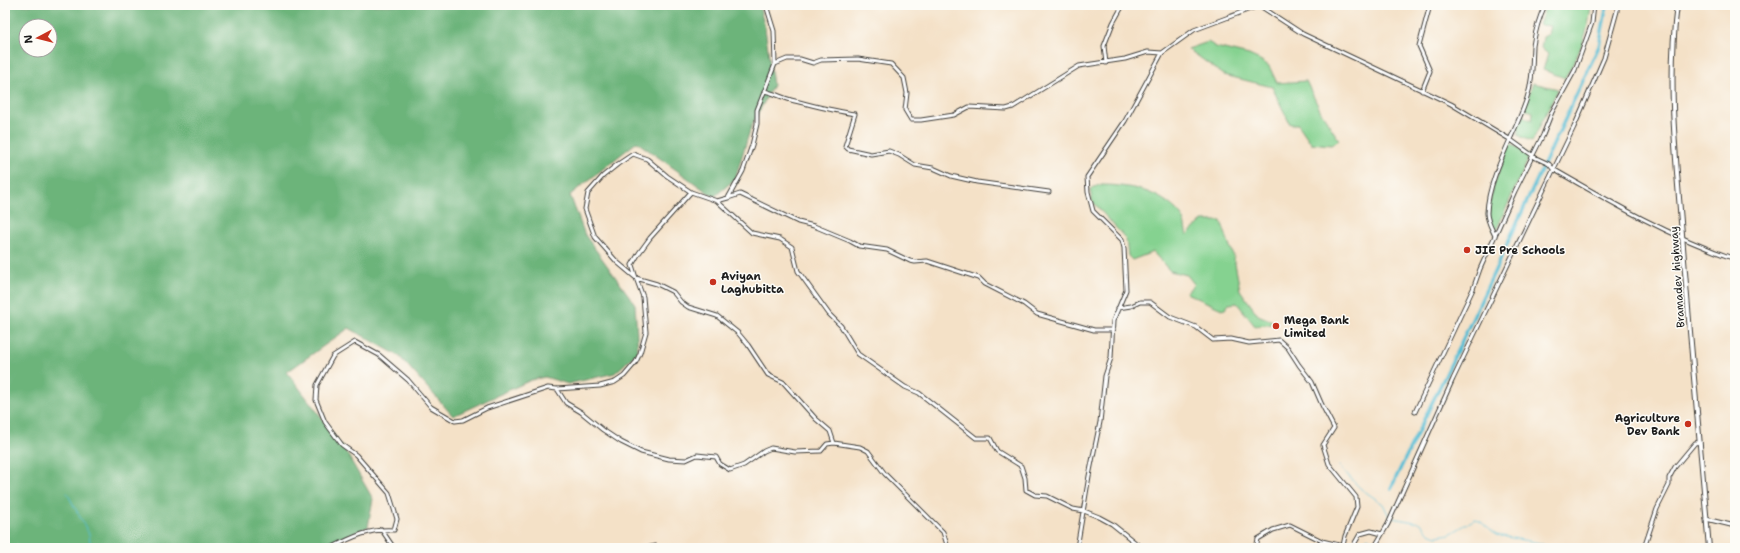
<svg xmlns="http://www.w3.org/2000/svg" width="1740" height="553" viewBox="0 0 1740 553" font-family="'Shantell Sans',sans-serif">
<rect width="100%" height="100%" fill="#fdfcf7"/>
<filter id="ink" filterUnits="userSpaceOnUse"><feTurbulence type="fractalNoise" baseFrequency=".025" numOctaves="2"/><feDisplacementMap in="SourceGraphic" scale="8" xChannelSelector="R" yChannelSelector="G"/><feConvolveMatrix kernelMatrix="1 2 1 2 8 2 1 2 1" color-interpolation-filters="sRGB"/></filter>
<filter id="wash" filterUnits="userSpaceOnUse"><feTurbulence type="fractalNoise" baseFrequency=".012" numOctaves="4" result="noise"/><feDisplacementMap in="SourceGraphic" scale="16" xChannelSelector="R" yChannelSelector="G"/><feGaussianBlur stdDeviation="0.9" result="paint"/><feColorMatrix in="noise" values="0 0 0 0 0 0 0 0 0 0 0 0 0 0 0 0 0 1.4 0 .05"/><feComposite in="paint" operator="in"/></filter>
<g filter="url(#wash)">
<rect width="100%" height="100%" fill="#f4e1c7"/>
<path fill="#85d290" stroke="#507756" d="M1546,5H1591C1589,33 1579,54 1565,78L1543,70L1548,54L1541,48L1543,37L1549,34L1551,26L1539,25Z
M1208,42L1216,47L1249,55L1260,60L1269,66L1277,83L1306,81L1321,112L1339,140L1331,145L1311,143L1298,124H1290L1272,87L1224,75L1188,49Z
M1533,83L1558,89L1532,142L1518,135L1520,130L1516,128L1522,114L1526,118L1532,120L1533,112L1524,109Z
M1510,143L1530,155L1495,233L1487,214L1494,184Z
M1099,185C1129,185 1160,190 1181,215C1185,220 1185,229 1187,235L1202,221H1221L1234,258L1240,290L1258,315L1275,322V324L1255,326L1237,303L1229,304L1224,310L1186,293L1194,284L1187,275L1170,271L1153,252L1132,260L1128,256L1126,239L1092,201L1090,189Z"/>
<path fill="#6cb47a" stroke="#44684b" fill-rule="evenodd" d="M5,5H759L765,28L773,85L751,127L735,179L714,197L637,142L570,195L585,235L635,304L638,352L615,373L568,384L545,377L531,380L453,416L399,356L349,328L287,372L325,422L340,445H342L373,499L368,527L319,548H5ZM26,26H50V50H26Z"/>
<g fill="none" stroke-linecap="round" stroke-linejoin="round">
<path stroke="#56bdd4" stroke-width="1" d="M1339,466L1360,488L1383,504L1389,516
M67,493L89,534L91,548
M1392,518L1420,523L1429,533L1437,536L1450,534L1475,519L1481,522L1496,535L1539,543L1551,548"/>
<path stroke="#56bdd4" stroke-width="3.5" d="M1391,488L1471,322L1599,46L1607,5
M1364,548L1368,539"/>
</g>
</g>
<g filter="url(#ink)">
<g fill="none" stroke-linecap="round" stroke-linejoin="round">
<defs>
<path id="minor" d="M1260,6L1303,34L1451,104L1511,140L1536,158L1549,164L1553,169C1612,203 1671,237 1735,259
M1106,63L1104,46L1113,23L1123,5
M775,64L787,59H800L813,63L821,60L858,59L891,64L904,78L907,93L905,110L911,120H921L954,115L969,107L1006,109L1013,107L1079,66L1125,59L1148,52L1162,53
M764,91C774,93 781,97 791,100C812,105 833,111 855,114L845,146L848,149L871,154L889,151L899,155L915,165L933,168L951,176L977,182L1049,192
M1422,91L1430,71L1419,46L1430,5
M691,192L650,238L639,253L632,265L636,278L657,284L673,292L681,302L688,307L717,316L738,333L748,345L768,375L783,382L816,419L830,431L834,443L860,447L868,451L885,474L943,532L948,548
M728,198L740,194L798,222L814,226L850,241L859,246L887,250L910,261L915,262L927,261L979,278L985,284L1024,304L1037,314L1094,330H1113
M717,201L752,233L780,239L792,247L798,271L829,314L841,326L858,354L905,387L919,393L976,438H990L997,451L1021,466L1025,478L1026,490L1035,495L1047,496L1073,509L1084,511L1099,517L1112,524L1142,548
M1495,236C1492,229 1487,221 1487,213C1488,176 1516,133 1527,98C1533,80 1532,64 1533,46C1535,32 1539,18 1545,5
M1118,308L1131,306L1140,302H1150L1170,317L1196,327L1213,340L1231,339L1249,343L1279,340L1288,348L1299,365L1312,382L1322,405L1334,428L1323,445L1329,464L1356,497L1357,507L1345,536L1343,546
M557,389L566,403L581,412L603,430L621,442L641,452L669,459L686,460L697,455L716,457L720,464L730,470L744,465L764,451L771,448L795,452L821,451L827,444L834,443
M1415,412L1473,289L1480,269L1515,191L1543,135L1552,112L1575,70L1592,23L1594,5
M1706,519L1735,526
M381,529L394,548
M331,548C352,537 371,528 394,530L397,519L389,493L356,455L342,445L325,422L316,400L317,385L333,356L355,342L379,355L408,380L431,407L455,421L463,420L487,408L548,388L557,389L600,386L615,382L624,376L636,362L640,353L646,332L643,297L636,278L617,262L595,237L585,209L588,193L603,176L618,164L633,154L647,159L667,176L691,192L717,201L728,198L743,171L752,145L757,124V110L775,64L774,31L766,5
M646,548L656,546L659,548
M1077,548L1089,476L1100,422L1105,376L1111,358L1113,321L1126,290L1124,248L1122,240L1093,211L1088,192L1087,177L1125,121L1162,53L1194,30L1261,5
M1256,548L1258,539L1273,530L1290,525L1322,541L1352,548L1360,534L1371,531L1382,534
M1374,548L1388,524L1453,379L1574,127L1604,58L1617,11V5
M1602,548H1606
M1644,548L1657,509L1669,485V478L1675,467L1695,443L1700,442"/>
<path id="tertiary" d="M1677,5C1667,81 1676,158 1682,234C1690,339 1700,443 1709,548"/>
</defs>
<use href="#minor" stroke="#3c3a36" stroke-width="5"/>
<use href="#tertiary" stroke="#3c3a36" stroke-width="6"/>
<use href="#minor" stroke="#fff" stroke-width="3"/>
<use href="#tertiary" stroke="#fff" stroke-width="4"/>
</g>
</g>
<g fill="#c8321e" stroke="#fdfcf7" stroke-width="1.5">
<circle cx="1467" cy="250" r="4"/>
<circle cx="713" cy="282" r="4"/>
<circle cx="1276" cy="326" r="4"/>
<circle cx="1688" cy="424" r="4"/>
</g>
<g text-anchor="middle" stroke-width="3" stroke-linejoin="round" paint-order="stroke">
<g font-size="11" font-weight="bold" fill="#1c1c1c" stroke="#fdfcf7" text-anchor="start">
<text x="1475" y="254">JIE Pre Schools</text>
<text x="721" y="280">Aviyan<tspan x="721" dy="13">Laghubitta</tspan></text>
<text x="1284" y="324">Mega Bank<tspan x="1284" dy="13">Limited</tspan></text>
<text x="1680" y="422" text-anchor="end">Agriculture<tspan x="1680" dy="13">Dev Bank</tspan></text>
</g>
<g font-size="11" fill="#1c1c1c" stroke="#fdfcf7">
<text transform="translate(1677 277) rotate(-94)" y="4">Bramadev highway</text>
</g>
</g>
<rect width="1740" height="553" fill="none" stroke="#fdfcf7" stroke-width="20"/>
<g transform="translate(38 38) rotate(263)"><circle r="19" fill="#fdfcf7" stroke="#a3a29f"/>
<path d="M0-3L7 15L0 10L-7 15Z" fill="#c8321e"/>
<text y="-6" font-size="11" font-weight="bold" text-anchor="middle" fill="#1c1c1c">N</text>
</g>
</svg>
